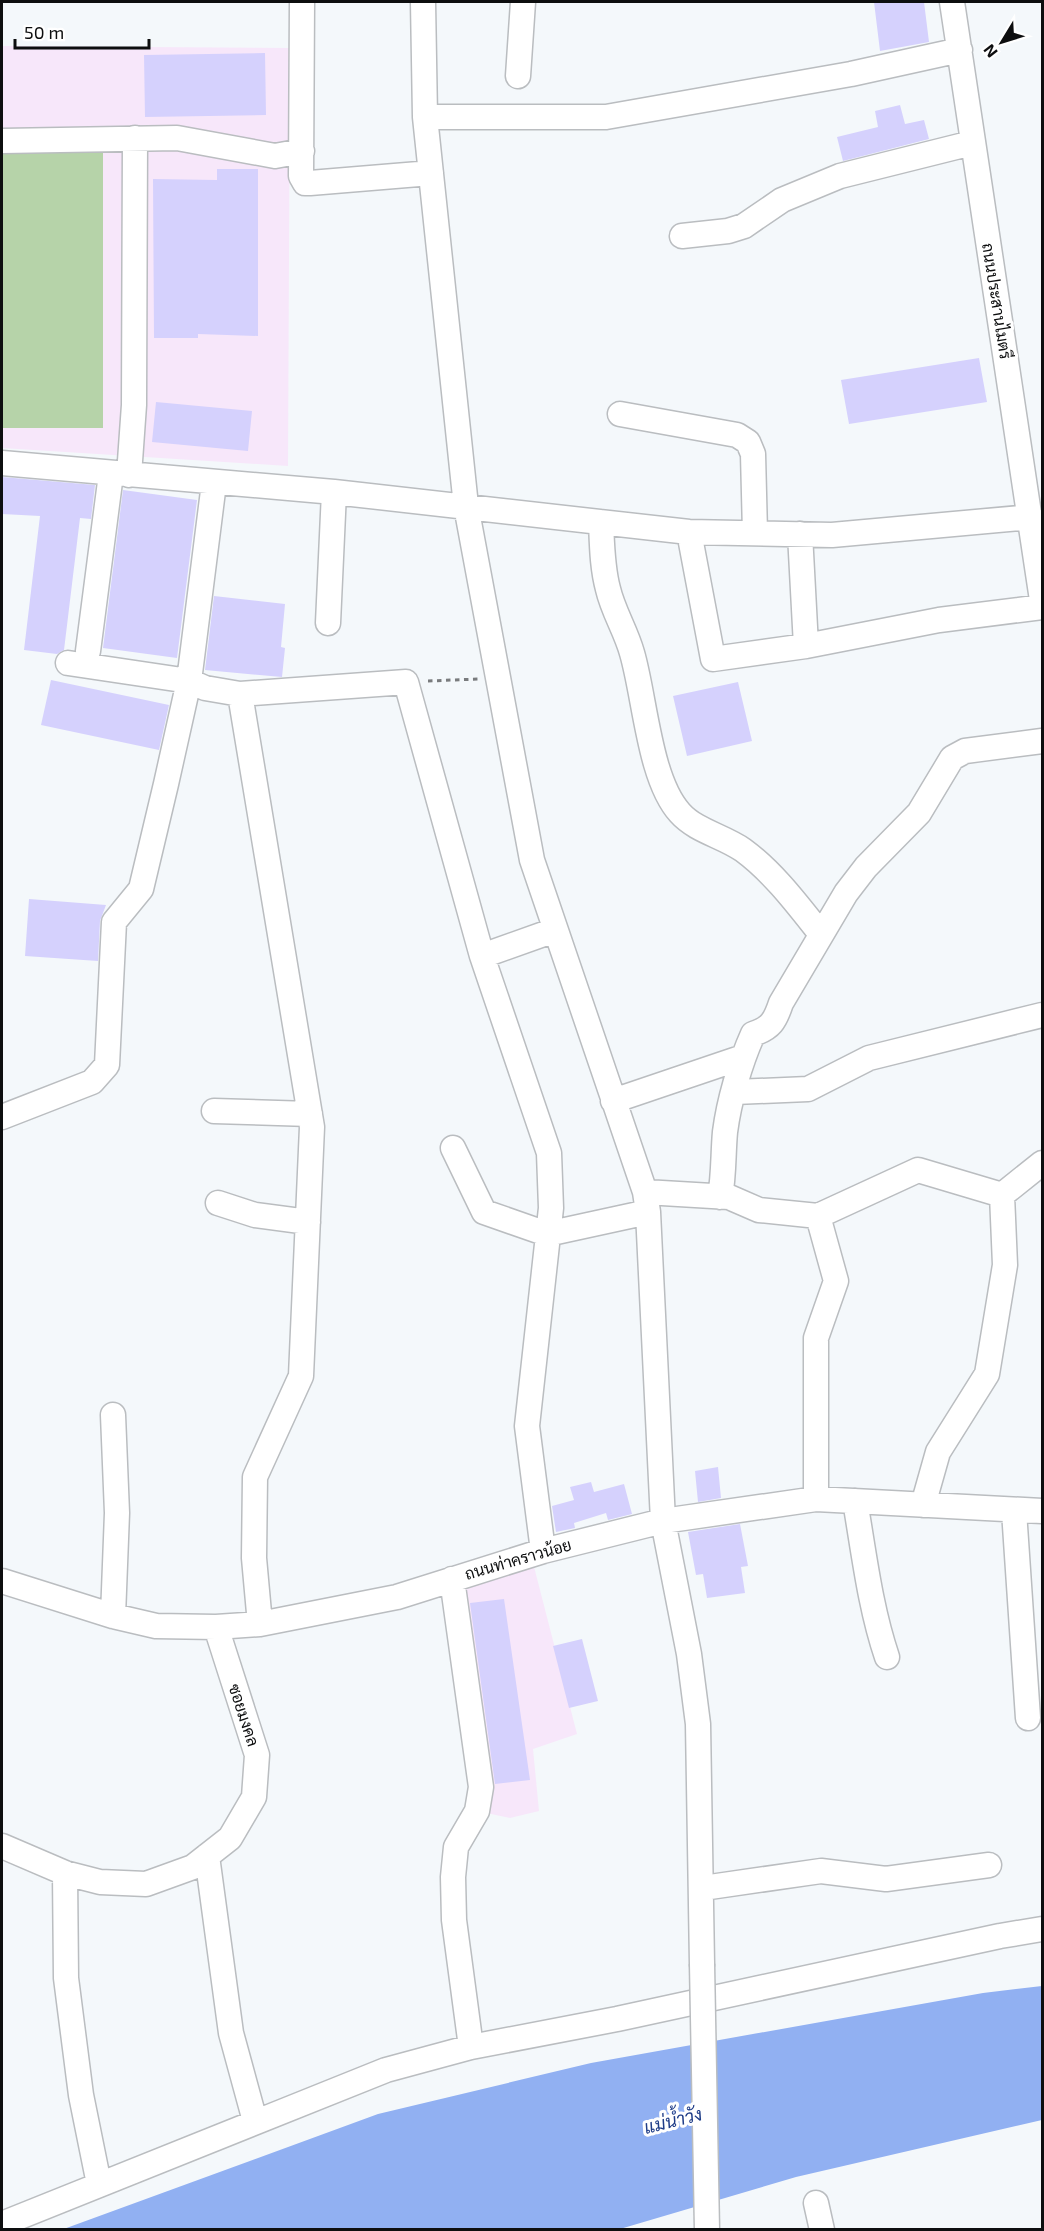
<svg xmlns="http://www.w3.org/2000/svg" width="1044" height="2231" viewBox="0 0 1044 2231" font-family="'Exo 2',Sarabun,sans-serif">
<rect width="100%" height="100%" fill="#f4f8fb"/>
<path fill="#f7e7fa" d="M2,46L290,48L288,466L2,448Z
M531,1555L577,1734L533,1749L539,1811L510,1818L477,1811L452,1579Z"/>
<path fill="#b6d3a9" d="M2,144L103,145V428H2Z"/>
<path fill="#91b0f2" d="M1042,1986V2120L796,2177L620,2229L61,2230L378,2114L591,2063L983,1993Z"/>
<path fill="#d5d1fd" d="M874,2H924L929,42L880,51Z
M265,53L266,115L145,117L144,55Z
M900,105L905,124L924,120L929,139L843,161L837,137L878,127L875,111Z
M217,169H258V336L198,334V338H154L153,179L217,180Z
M979,358L987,402L849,424L841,380Z
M156,402L252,411L248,451L152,442Z
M2,477L95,485L91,519L80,518L64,650L57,654L24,650L40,516L2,514Z
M123,490L197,500L177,658L103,648Z
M214,596L285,604L281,647L285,648L282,677L205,670Z
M51,680L169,705L159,750L41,725Z
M738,682L752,741L687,756L673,696Z
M29,899L106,905L100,921L98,961L25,956Z
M718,1467L721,1498L698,1502L695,1471Z
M591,1482L594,1492L624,1484L632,1514L608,1520L606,1513L574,1523L575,1528L556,1532L552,1506L574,1500L570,1487Z
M740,1524L748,1566L741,1567L745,1593L707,1598L703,1574L696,1575L688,1532Z
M504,1599L530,1780L495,1784L470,1603Z
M582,1639L598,1701L569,1708L553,1646Z"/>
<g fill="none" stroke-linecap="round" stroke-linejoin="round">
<defs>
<path id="minor" d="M302,2L301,176L305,183H310L431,173
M423,2L425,117L466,506L532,860L645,1192L648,1212L663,1521L689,1654L698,1724L702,1964
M952,2L1042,600
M518,76L523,2
M425,117H606L851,74L960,50
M2,141L177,138L275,156L302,151
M682,236L728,231L744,226L782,200L840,176L972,143
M620,414L737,435L748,442L753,454L755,533
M2,463L334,492L689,532L832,535L1031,517
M129,475L134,405L135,138
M601,522C602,544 602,567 608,589C613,611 626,631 632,653C645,697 649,779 680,813C696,831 723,836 743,850C773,872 797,904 820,933
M689,532L713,659L806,646L939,620L1042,607
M800,534L806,646
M328,623L334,492
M88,651L111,474
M68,663L189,681L205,688L240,694L406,682L482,956L549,1153L551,1208L527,1426L543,1551
M240,694L312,1127L301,1376L255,1477L254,1558L260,1624
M482,956L555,930
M735,1092L808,1089L869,1058L1042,1015
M613,1101L743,1057
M214,1111L310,1114
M2,1117L92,1082L107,1065L114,922L141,889L166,784L189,681L214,483
M453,1148L484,1212L547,1234L648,1212
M645,1192L729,1197L759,1210L818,1216L918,1170L1002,1195
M720,1197C724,1175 723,1154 725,1132C729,1101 740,1063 753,1034C771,1028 775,1021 781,1003L846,893L866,867L919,813L952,758L965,751L1042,741
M218,1203L255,1215L308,1222
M113,1415L117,1513L113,1616
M816,1499V1338L836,1281L818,1216
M855,1501C864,1553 870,1607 887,1657
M923,1505L938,1452L987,1374L1005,1265L1002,1195L1042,1163
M1014,1511L1028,1718
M452,1579L481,1787L477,1811L456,1847L453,1877L454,1920L471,2047
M2,1581L113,1616L156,1626L216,1627L260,1624L397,1597L543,1551L663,1521L816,1499L1042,1511
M2,1846L65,1873L100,1882L146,1884L193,1867L230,1838L254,1797L257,1755L216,1627
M207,1856L231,2033L255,2121
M65,1873L66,1978L81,2095L99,2184
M703,1888L821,1871L886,1879L989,1865
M816,2203L822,2230
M2,2224L386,2070L471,2047L617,2019L1000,1936L1042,1929"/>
</defs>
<use href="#minor" stroke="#babdc0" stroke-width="27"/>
<path stroke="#797b7d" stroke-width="3" stroke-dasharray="4.5 4.5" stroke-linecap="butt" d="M428,681L478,679"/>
<use href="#minor" stroke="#fff" stroke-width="24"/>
<defs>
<path id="minor-bridge" d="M702,1964L707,2230"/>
</defs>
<use href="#minor-bridge" stroke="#babdc0" stroke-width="27" stroke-linecap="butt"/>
<use href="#minor-bridge" stroke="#fff" stroke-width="24"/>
</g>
<g text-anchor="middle" stroke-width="6" stroke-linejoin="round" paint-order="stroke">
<g font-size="16" fill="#0d0e0f" stroke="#fff">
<text transform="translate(997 301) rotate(81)" y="6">ถนนประสานไมตรี</text>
<text transform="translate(518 1559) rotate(-16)" y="6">ถนนท่าคราวน้อย</text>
<text transform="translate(244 1715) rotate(72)" y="6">ซอยมงคล</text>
</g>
<g font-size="18" font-style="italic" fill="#1f3d88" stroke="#fff">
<text transform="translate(673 2121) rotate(-14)" y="6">แม่น้ำวัง</text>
</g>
</g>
<rect width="1044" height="2231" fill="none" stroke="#0d0e0f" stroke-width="6"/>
<g transform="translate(1002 42) rotate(232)" stroke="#ffffff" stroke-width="4.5" paint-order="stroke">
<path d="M0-4.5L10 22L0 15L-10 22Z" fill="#0d0e0f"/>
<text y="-9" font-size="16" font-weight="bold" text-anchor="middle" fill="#0d0e0f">N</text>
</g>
<path d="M15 39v9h134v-9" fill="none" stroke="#0d0e0f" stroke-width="3"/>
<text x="24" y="39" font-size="18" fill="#0d0e0f" stroke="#ffffff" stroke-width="4.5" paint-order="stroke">50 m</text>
</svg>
